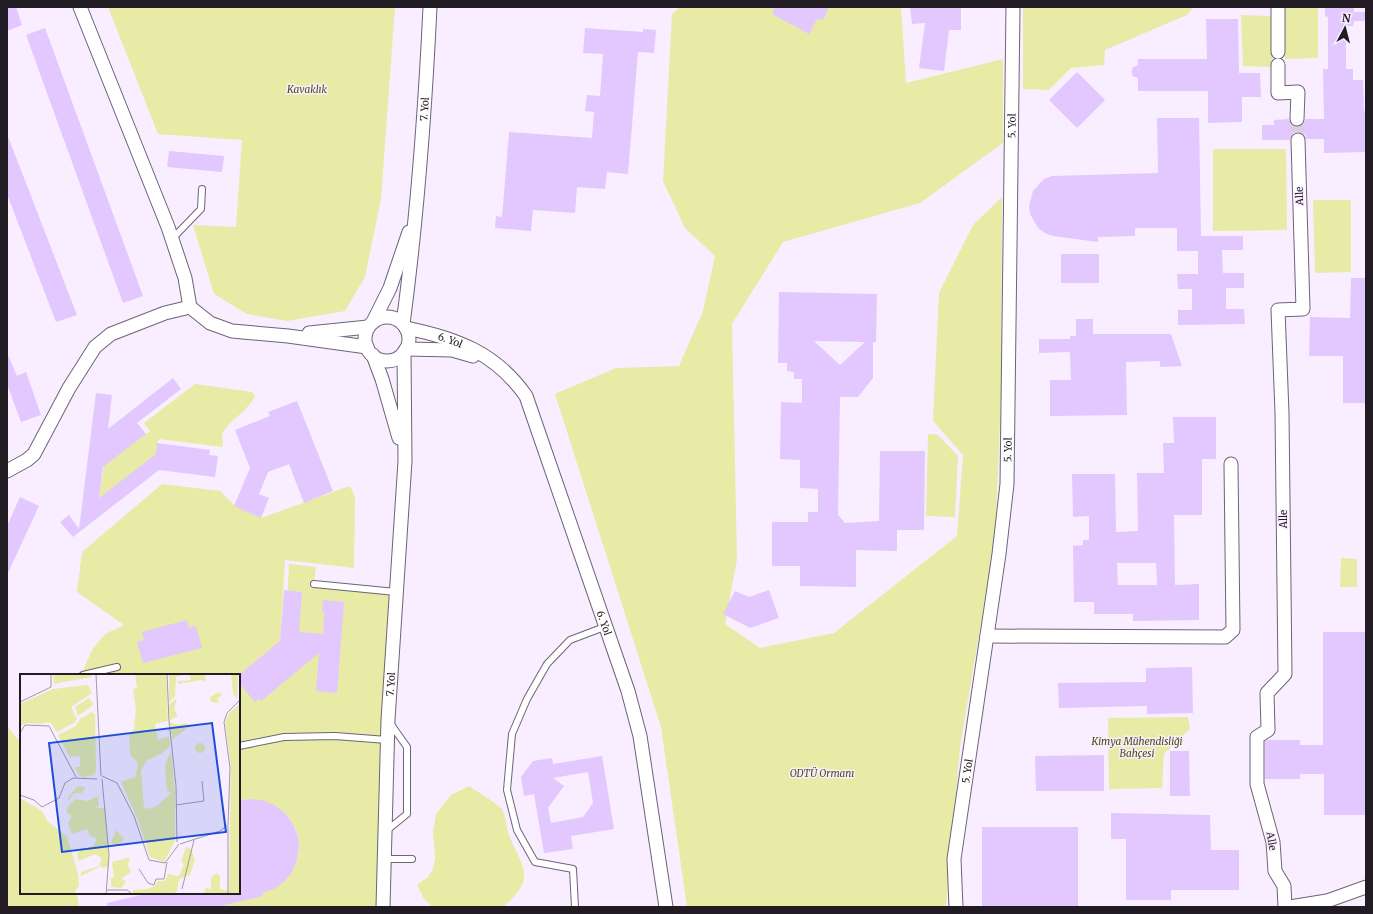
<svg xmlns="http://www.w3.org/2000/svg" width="1373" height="914" viewBox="0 0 1373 914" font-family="Merriweather,serif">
<rect width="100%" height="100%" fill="#f8eeff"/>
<path fill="#e7eba5" d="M108,7H395L381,199L365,277L345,311L287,321L247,314L214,294L193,225L236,227L242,140L158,134Z
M680,7H901L906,83L1003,59V143L920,203L783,242L732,324L737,559L725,624L760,648L834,633L957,536L963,455L933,421L939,293L973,225L1002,197L1001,398L995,539L960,747L946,907H687L661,727L555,394L616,368L679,366L703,311L715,256L685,228L663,181L672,14Z
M1023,7H1194L1187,15L1105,50L1104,65L1071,68L1049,90L1023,89Z
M1284,7H1318V58L1285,59Z
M1241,15L1273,16L1272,67L1243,66Z
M1213,149H1286L1287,230L1213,231Z
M1313,200H1351V272L1315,273Z
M195,384L252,392L255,397L245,410L229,424L222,434L223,447L159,439L157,444V456L99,498L104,465L150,431L144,423Z
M928,434L938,435L958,456L955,517L926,516Z
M162,484L220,491L235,506L261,518L350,486L355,497L354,568L285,560L280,641L285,644L289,564L316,567L314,584L396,592L383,907H217L263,896L262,893C323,870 304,794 240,800L239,675H81L92,650L105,634L124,625L77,592L82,552Z
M1341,558L1357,559V587H1340Z
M1188,717L1190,729L1164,754L1162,788L1109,789L1108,718Z
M7,726L21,743V893H77L79,907H7Z
M469,786C475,790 499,805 502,809C506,816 506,827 509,835C523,869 537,878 503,907H433L424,899L417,885L428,877L433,869L435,858L433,832L436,814L451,795Z"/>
<path fill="#e2c8fe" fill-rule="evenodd" d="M7,7H16L22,25L7,31Z
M775,7H829L823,20L817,19L809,34L772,14Z
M910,7H961V30H949L944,71L919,68L925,23L912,24Z
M1325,7H1354V12H1366V21H1354L1353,26H1346V69H1353V80H1363L1364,111H1366V152L1324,153V139H1306L1305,135L1298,132L1293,133L1290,140H1262V125H1274V120L1289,119L1292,126L1297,127L1304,124L1305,119H1324L1323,69H1328V17L1325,16Z
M1206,19H1238L1239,73H1260L1261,97H1242V122L1208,123V91H1138V78L1132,76V68L1138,65V59H1207Z
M45,28L143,296L123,303L26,35Z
M585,28L643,32V29L656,30L654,53L638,52L628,174L607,172L605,189L577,187L575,213L533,210L531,231L495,228L496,216L502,217L509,132L592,138L594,112L585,111L587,95L600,96L603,54L583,53Z
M1077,72L1105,100L1077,128L1049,100Z
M1157,118H1199L1201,236H1243V250H1222L1223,273H1244V288H1226V309H1244L1245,324L1178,325V310H1192V289H1178L1177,274H1198V251H1177V228H1135V236L1098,237V242L1053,236L1045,233L1038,228L1030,214L1029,206L1033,191L1044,179L1052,176L1158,173Z
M7,134L77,315L56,322L7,194Z
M169,151L224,156L222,172L167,167Z
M1061,254H1099V283H1061Z
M1351,278H1366V403H1343V356H1309L1310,317L1350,318Z
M779,292L877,294L876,342H873V378L858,397H840L838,515L845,523L879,521L880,451H925L924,530H897V551L856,550V587L800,586V566H772V522H808V512H818V489L800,488V460L780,459L781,402L802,403V379H794V372L787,371V363H778ZM814,341L865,342L840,365Z
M1076,319H1093V334H1171L1182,366L1160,367V361L1126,362L1127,415L1050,416V380H1071L1070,352L1039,353V339H1070V336H1076Z
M7,353L17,376L26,372L41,415L21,422L7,384Z
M173,378L181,389L137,423L146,434L103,467L99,498L156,454L157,443L210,450L209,455L218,456L215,477L159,470L73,537L60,522L69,515L79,529L96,393L112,395L108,429Z
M297,401L333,491L304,503L289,464L268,472L259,494L269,498L261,518L234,506L250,468L235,430L270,416L268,412Z
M1173,417H1216V459H1202V515H1174L1175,585L1199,584V620L1133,621V614H1094V602H1074L1073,546L1083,545V540H1089V516L1073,517L1072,474H1115L1116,532L1138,531L1137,473H1164L1163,443H1174ZM1117,563H1156L1157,585H1118Z
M20,497L39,506L7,575V526Z
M284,590L302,592L299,632L323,634L324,611H322L323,600L344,602L337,693L316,691L319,653L261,701L259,699L255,702L239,683V675L280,641Z
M769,590L779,618L750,628L723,614L735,591L749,597Z
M187,620L189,628L196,626L202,648L143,663L137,642L144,640L142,632Z
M1323,632H1366V815H1324V774H1300V779H1265V741L1267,740H1300V745H1323Z
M1192,667L1193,713L1147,714V706L1059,708L1058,683L1146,682V668Z
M1170,751H1189L1190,796H1170Z
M1104,755V791H1036L1035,756Z
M602,756L614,829L571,836L573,849L544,853L534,794L524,796L521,777L533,761L552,758L553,764ZM588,772L593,803L583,817L551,823L548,808L564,786L553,778Z
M252,799L265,801L276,806L286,814L293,824L298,836L299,848L297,860L292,872L284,882L274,889L262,893L263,896L217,907H107V903L149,893H239V800Z
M1111,813L1210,815L1211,850H1239V890H1171V900H1126V839H1111Z
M982,827H1078V907H982Z"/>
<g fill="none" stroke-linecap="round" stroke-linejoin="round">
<path stroke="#d8cede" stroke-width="13" stroke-dasharray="13 6" stroke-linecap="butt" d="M1297,119L1298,140"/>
<defs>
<path id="lane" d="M172,239L201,209L202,189
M314,584L396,592
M83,675L117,667
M239,746L284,737L335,736L387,740
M386,831L407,814V747L390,723
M384,859H412
M575,907L573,869L535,862L517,830L507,790L512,734L527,699L547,664L570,640L607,626"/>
<g id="street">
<path d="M80,7L168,227L185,278L190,307L210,323L232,331L288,336L367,347"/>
<path d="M1278,52V7"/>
<path d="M1278,65V93L1298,92L1297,119"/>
<circle cx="387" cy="339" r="22"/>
<path d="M373,322L390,288L409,232"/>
<path id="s1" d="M403,324C417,219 425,113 430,7"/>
<path id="s2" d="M406,328C456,338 496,353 526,396L628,691L640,736L666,907"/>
<path d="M309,333L368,327"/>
<path d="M406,349L452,350L473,356"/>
<path d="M373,355L382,379L399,438"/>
<path d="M7,471L27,460L34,454L69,388L95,347L111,334L165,313L190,307"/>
<path d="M987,636L1225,637L1233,630L1231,464"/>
<path id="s3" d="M383,907L388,720L405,461L404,352"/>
<path id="s4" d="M956,907L954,859L999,554L1007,484L1013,7"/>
<path d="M1285,907L1284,886L1275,871L1273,842L1257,784V737L1268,730L1267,693L1285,674L1282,413L1278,310L1303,309L1298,140"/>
<path d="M1290,907L1327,901L1366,887"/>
</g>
</defs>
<use href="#lane" stroke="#6f6376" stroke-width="8"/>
<use href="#street" stroke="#6f6376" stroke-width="15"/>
<use href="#lane" stroke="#fff" stroke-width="6"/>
<use href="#street" stroke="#fff" stroke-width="13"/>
</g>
<g text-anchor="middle" stroke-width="3" stroke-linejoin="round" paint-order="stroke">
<g font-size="10" font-style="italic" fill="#4a4c13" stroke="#f8eeff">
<text x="307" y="93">Kavaklık</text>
<text x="1137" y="745">Kimya Mühendisliği<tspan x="1137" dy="12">Bahçesi</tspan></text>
<text x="822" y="777">ODTÜ Ormanı</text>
</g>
<g font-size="10" fill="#211c24" stroke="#f8eeff">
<text dy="4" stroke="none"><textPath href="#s1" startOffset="216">7. Yol</textPath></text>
<text dy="4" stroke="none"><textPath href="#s4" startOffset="785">5. Yol</textPath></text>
<text transform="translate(1299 196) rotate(-92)" y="4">Alle</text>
<text dy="4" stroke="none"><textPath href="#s2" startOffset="46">6. Yol</textPath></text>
<text dy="4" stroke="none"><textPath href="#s4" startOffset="461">5. Yol</textPath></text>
<text transform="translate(1283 519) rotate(-90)" y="4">Alle</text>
<text dy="4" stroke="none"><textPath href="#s2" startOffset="382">6. Yol</textPath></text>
<text dy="4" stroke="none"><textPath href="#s3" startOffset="223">7. Yol</textPath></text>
<text dy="4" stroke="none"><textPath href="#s4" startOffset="137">5. Yol</textPath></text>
<text transform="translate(1272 841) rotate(80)" y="4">Alle</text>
</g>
</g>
<g transform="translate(20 674)">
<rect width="220" height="220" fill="#f8eeff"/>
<path d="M33,0H72L71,3L34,10ZM115,0H146L148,47L135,50L138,66L149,62L150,72L141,80L126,87L121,97L124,133L129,135L137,132L151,119L147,117L145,90L151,78L155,119V167L144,188L130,183L118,146L101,108L115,103L117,96L118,89L110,81L109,61L114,55L116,36L113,15L117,14ZM149,0L163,1L156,3L155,22L149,28ZM165,0H185L186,8L181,6L158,10V7L171,6L170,2ZM211,0H218L217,25L213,19ZM68,11L72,19L51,33L57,45L54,49L37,58L31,49L27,48L22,50L7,49L0,52V30L33,15ZM199,18L202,22L197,24L199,29L191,28L190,23ZM69,24L73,29L72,32L58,42L55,33ZM157,24L154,35L158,42L150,46L149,31ZM220,30V220H183L186,214L191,215V203L197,199L200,203V215L209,217L211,93L205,48L210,38ZM72,38L75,41L76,97L74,101L63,103L59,101L55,93H60V82L50,83L38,61L56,52L60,45ZM150,48L158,51L166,49L171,52L152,65ZM175 74a5 5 0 1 1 10 0a5 5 0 1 1-10 0ZM58,112L65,113L62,119H54L48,127V123ZM78,122L79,132L75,134H85L89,192L83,194L81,192L61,202V198L79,192L82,185L76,180L58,187L57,178L73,172L77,165L69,161L68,155L52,160L48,149L52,142L47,139V134L55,125L67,127ZM0,124L22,137L28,148L47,162L58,200L59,211L54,220H0ZM96,156L104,165L98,172L91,169ZM166,173L171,175L175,186L170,201L159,205L157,217L154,220H113V216L127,215L135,212L138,207H145L148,200L159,202L164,190L161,187ZM110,183L108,191L111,198L102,204L106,208L101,214L91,213V204L94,203L92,188Z" fill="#e7eba5"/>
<path fill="none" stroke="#a29aa7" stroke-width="1" d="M76,0L81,102M147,0L149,47L156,112L157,168M0,28L31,13V0M0,59L5,51L29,52L56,103M82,102L97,109L114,142L129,186L145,189L159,170M82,105L89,181L86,220M0,121L14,126L22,133L39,124L45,109L53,104L77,105M156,131L184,127L182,107M160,170L200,157L208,151L210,94L204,48L207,39L220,26M119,195L128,209L134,211L136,205H144L147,188M162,215L174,166M87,216H107L112,220M208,220V152"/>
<path fill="#1d4ed8" fill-opacity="0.15" stroke="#1d4ed8" stroke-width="2" d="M192,49L206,158L42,178L29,69Z"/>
<rect width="220" height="220" fill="none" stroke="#211c24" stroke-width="2"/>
</g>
<rect width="1373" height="914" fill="none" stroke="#211c24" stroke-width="16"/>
<g transform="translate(1345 28) rotate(7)" stroke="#f8eeff" stroke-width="3" paint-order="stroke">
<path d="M0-3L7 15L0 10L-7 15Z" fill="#211c24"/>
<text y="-6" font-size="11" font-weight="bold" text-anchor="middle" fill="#211c24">N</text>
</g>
</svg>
